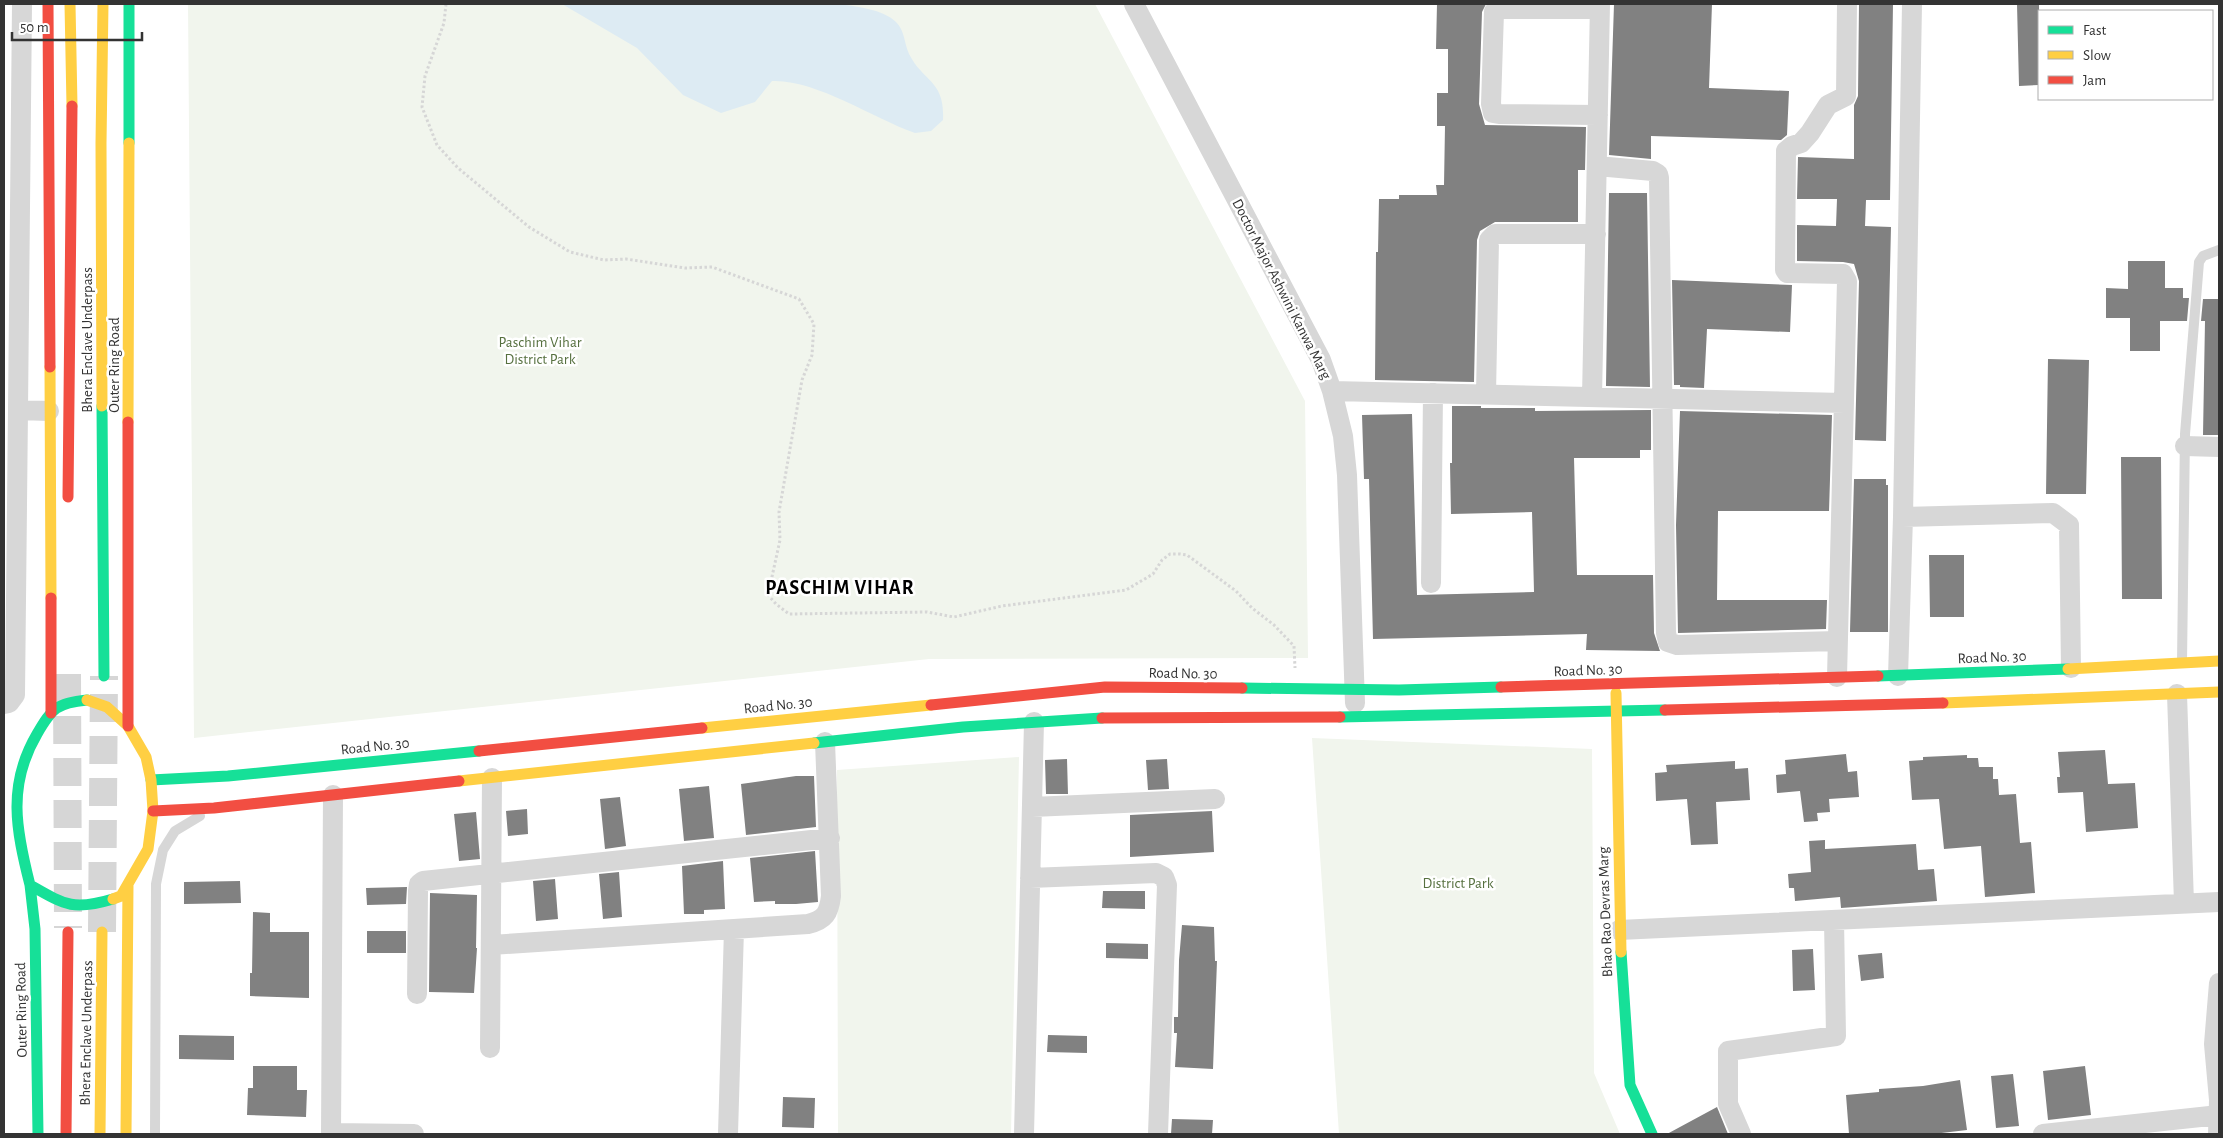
<svg xmlns="http://www.w3.org/2000/svg" width="2223" height="1138" viewBox="0 0 2223 1138" font-family="'Alegreya Sans',sans-serif">
<rect width="100%" height="100%" fill="#fff"/>
<path fill="#f1f5ed" d="M188,4H1095L1305,401L1308,658L929,659L194,738Z
M1312,738L1592,749L1594,1073L1620,1134H1339Z
M1019,757L1011,1134H838L837,770Z"/>
<path fill="#ddebf3" d="M562,4H837C854,6 883,9 896,22C905,31 904,43 909,54C924,83 945,80 943,120L931,131L915,133C873,118 815,79 772,81L755,102L721,113L683,95L637,48Z"/>
<path fill="#818181" d="M1437,4H1486L1482,12L1479,104L1485,125L1586,127L1585,170H1578V222H1495L1480,231L1477,240L1474,382L1375,380L1376,252H1378L1379,199H1399V195H1437L1436,185H1444L1445,126H1437V93H1448V49H1436Z
M1614,4H1712L1709,88L1789,91L1787,135L1781,140L1651,136V159L1609,155Z
M1859,4H1893L1890,200H1866L1865,226L1891,227L1886,441L1855,440L1859,281L1854,264L1843,262L1797,261V225L1836,226L1837,199H1797L1798,157L1854,159V105L1858,96Z
M2017,4H2039V85L2019,86Z
M1609,193H1647L1650,387L1606,386Z
M2128,261H2165V288H2183V298H2189L2187,321H2160V351H2130V318H2106V288L2128,289Z
M1672,280L1792,285L1790,332L1707,329L1704,388L1680,387V385H1674Z
M2203,299H2219V435H2203L2205,321H2201Z
M2048,359L2089,360L2086,494H2046Z
M1452,406H1481V408H1535V411L1651,410V450H1640V458H1574L1577,575H1653L1654,633L1660,651L1586,650L1587,634L1373,639L1369,479H1364L1362,415L1412,414L1417,595L1534,592L1532,512L1451,514L1450,463H1452Z
M1680,411L1832,415L1829,511H1718L1717,600H1827L1826,629L1678,633L1676,525Z
M2121,457H2161L2162,599H2122Z
M1854,479H1886V485H1888V632H1850Z
M1929,555H1964V617H1930Z
M2105,750L2108,784L2135,783L2138,828L2086,832L2083,792L2058,793L2057,777H2060L2058,752Z
M1846,754L1848,772L1857,771L1859,797L1829,799L1830,812L1817,813L1818,821L1804,822L1800,791L1777,793L1776,775L1786,774L1785,760Z
M1967,755V758H1978L1979,767H1993V779H1998L1999,795L2016,794L2020,843L2031,842L2035,893L1985,897L1981,846L1944,849L1939,799L1912,800L1909,761L1923,760V757Z
M1067,759L1068,794H1046L1045,760Z
M1167,759L1169,789L1148,790L1146,760Z
M1735,761V769L1748,768L1750,800L1716,802L1718,844L1691,845L1687,799L1656,801L1655,773L1667,772L1666,765Z
M796,776H814L816,827L746,835L741,784Z
M709,786L714,838L684,841L679,789Z
M620,797L626,846L605,849L600,799Z
M527,809L528,834L508,836L506,811Z
M1212,811L1214,852L1130,857V815Z
M476,812L480,859L459,861L454,814Z
M1825,840V849L1916,844L1918,870L1934,869L1937,901L1841,908L1840,897L1795,901L1794,888H1789L1788,874L1811,872L1809,841Z
M815,851L818,902L796,904H775V901L754,902L750,858Z
M723,861L725,909L704,910V914H684L682,866Z
M619,872L622,917L603,919L599,874Z
M555,879L558,919L536,921L533,881Z
M240,881L241,903L184,904V882Z
M407,887L406,904L367,905L366,888Z
M1103,891H1145V909L1102,908Z
M430,893L477,895L476,948H477L474,993L429,992Z
M253,912L270,913V932H309V998L250,996V973H252Z
M1182,925L1214,927L1215,961H1217L1213,1069L1175,1067L1177,1033H1174V1017H1178L1179,960Z
M367,931H406V953H367Z
M1106,943L1148,944V959L1106,958Z
M1813,949L1815,990L1793,991L1792,950Z
M1882,953L1884,978L1861,981L1858,955Z
M179,1035L234,1036V1060L179,1059Z
M1048,1035L1087,1036V1053L1047,1052Z
M253,1066H297V1090H307L306,1117L247,1115L248,1088H253Z
M2085,1066L2091,1115L2048,1120L2043,1071Z
M2013,1074L2019,1126L1996,1128L1991,1076Z
M1960,1080L1967,1130L1933,1134H1849L1846,1095L1879,1092V1089L1923,1086Z
M783,1097L815,1098L814,1128L782,1127Z
M1717,1107L1728,1134H1667Z
M1172,1119L1213,1120L1212,1134H1171Z"/>
<g fill="none" stroke-linecap="round" stroke-linejoin="round">
<path stroke="#d6d6d6" stroke-width="28" stroke-dasharray="28 14" stroke-linecap="butt" d="M67,674L68,928
M102,932L104,676"/>
<path stroke="#d6d6d6" stroke-width="3" stroke-dasharray="2.5 2.5" stroke-linecap="butt" d="M446,4L444,23L425,76L422,107L437,145L458,168L529,227L570,252L604,260L626,259L685,268L712,267L799,299L814,324L812,355L802,380L779,512L780,540L768,595L776,604L789,614L927,612L954,617L1002,606L1126,590L1153,574L1162,560L1170,554H1180L1187,555L1236,591L1252,608L1274,625L1294,646L1295,668"/>
<path stroke="#d7d7d7" stroke-width="10" d="M2182,662L2185,434L2199,262L2203,256L2219,250
M155,1134L156,884L163,850L175,831L200,816"/>
<path stroke="#d7d7d7" stroke-width="20" d="M22,4L18,410L49,411
M1134,4L1321,360L1332,391L1343,436L1347,475L1355,703
M1598,115L1499,114L1493,113L1491,104L1494,12L1501,9H1600
M1597,166L1653,171L1658,174L1659,178L1666,633L1668,642L1677,645L1838,641
M1332,391L1844,403
M1486,394L1489,240L1495,234H1596
M1592,397L1600,4
M2185,446L2219,447
M1903,517L2053,513L2069,525L2071,668
M1431,583L1433,393
M1898,676L1903,517L1912,4
M1837,677L1847,281L1843,274L1791,273H1787L1785,270L1786,151L1792,146L1801,143L1810,133L1828,105L1846,96L1847,4
M2177,694L2184,903
M4,704L9,703L15,695L18,410
M1032,807L1215,799
M1030,878L1156,873L1164,877L1167,885L1158,1134
M1619,930L2219,902
M491,945L808,924C825,920 829,913 831,896L825,742
M417,994L418,891L419,884L423,881L830,838
M490,1048L492,778
M331,1133L414,1134
M331,1134L333,795
M728,1134L734,929
M1024,1134L1034,722
M1741,1134L1728,1104V1051L1836,1036L1834,920
M2043,1134L2219,1115
M2218,1134L2219,1100L2214,1044L2219,983"/>
<path stroke="#16e098" stroke-width="11" d="M129,143V4
M102,406L104,676
M1878,676L2068,669
M1242,688L1399,690L1501,687
M87,700C57,703 52,708 37,734C7,785 16,830 30,885C65,905 73,911 113,899
M1340,717L1665,710
M814,743L963,727L1102,718
M151,780L228,776L479,751
M30,885L35,929L38,1134
M1621,952L1630,1085L1652,1134"/>
<path stroke="#ffcf43" stroke-width="11" d="M70,4L72,106
M50,367L51,598
M102,406L101,143L103,4
M128,422L129,143
M2068,669L2219,661
M1616,693L1621,952
M87,700L107,707L128,726L146,757L151,780L153,811L148,849L121,896L113,899
M1943,703L2219,692
M702,728L931,705
M459,781L814,743
M100,1134L102,932
M126,1134L128,885"/>
<path stroke="#f24e42" stroke-width="11" d="M48,4L50,367
M68,497L72,106
M51,598V713
M1501,687L1878,676
M931,705L1105,687L1242,688
M1665,710L1943,703
M1102,718L1340,717
M128,726V422
M479,751L702,728
M153,811L214,808L459,781
M66,1134L68,932"/>
</g>
<g text-anchor="middle" stroke-width="5" stroke-linejoin="round" paint-order="stroke">
<g font-size="15" fill="#333" stroke="#fff">
<text transform="translate(1282 289) rotate(63)" y="5">Doctor Major Ashwini Kanwa Marg</text>
<text transform="translate(87 340) rotate(-90)" y="5">Bhera Enclave Underpass</text>
<text transform="translate(114 365) rotate(-90)" y="5">Outer Ring Road</text>
<text transform="translate(1992 657) rotate(-2)" y="5">Road No. 30</text>
<text transform="translate(1588 670) rotate(-2)" y="5">Road No. 30</text>
<text transform="translate(1183 673) rotate(1)" y="5">Road No. 30</text>
<text transform="translate(778 705) rotate(-6)" y="5">Road No. 30</text>
<text transform="translate(375 746) rotate(-6)" y="5">Road No. 30</text>
<text transform="translate(1605 912) rotate(-92)" y="5">Bhao Rao Devras Marg</text>
<text transform="translate(21 1010) rotate(-91)" y="5">Outer Ring Road</text>
<text transform="translate(86 1033) rotate(-89)" y="5">Bhera Enclave Underpass</text>
</g>
<g font-size="15" fill="#56703f" stroke="#fff">
<text x="540" y="347">Paschim Vihar<tspan x="540" dy="17">District Park</tspan></text>
<text x="1458" y="888">District Park</text>
</g>
<g font-size="20" font-weight="bold" letter-spacing="1" fill="#000" stroke="#fff">
<text x="840" y="594">PASCHIM VIHAR</text>
</g>
</g>
<rect width="2223" height="1138" fill="none" stroke="#333333" stroke-width="10"/>
<rect x="2038" y="10" width="175" height="90" fill="#ffffff" stroke="#adadad"/>
<rect x="2048" y="26" width="25" height="8" fill="#16e098" stroke="#adadad"/>
<text x="2083" y="35" font-size="15" fill="#333333">Fast</text>
<rect x="2048" y="51" width="25" height="8" fill="#ffcf43" stroke="#adadad"/>
<text x="2083" y="60" font-size="15" fill="#333333">Slow</text>
<rect x="2048" y="76" width="25" height="8" fill="#f24e42" stroke="#adadad"/>
<text x="2083" y="85" font-size="15" fill="#333333">Jam</text>
<path d="M12 32v8h130v-8" fill="none" stroke="#333333" stroke-width="2.5"/>
<text x="20" y="32" font-size="15" fill="#333333" stroke="#ffffff" stroke-width="4" paint-order="stroke">50 m</text>
</svg>
